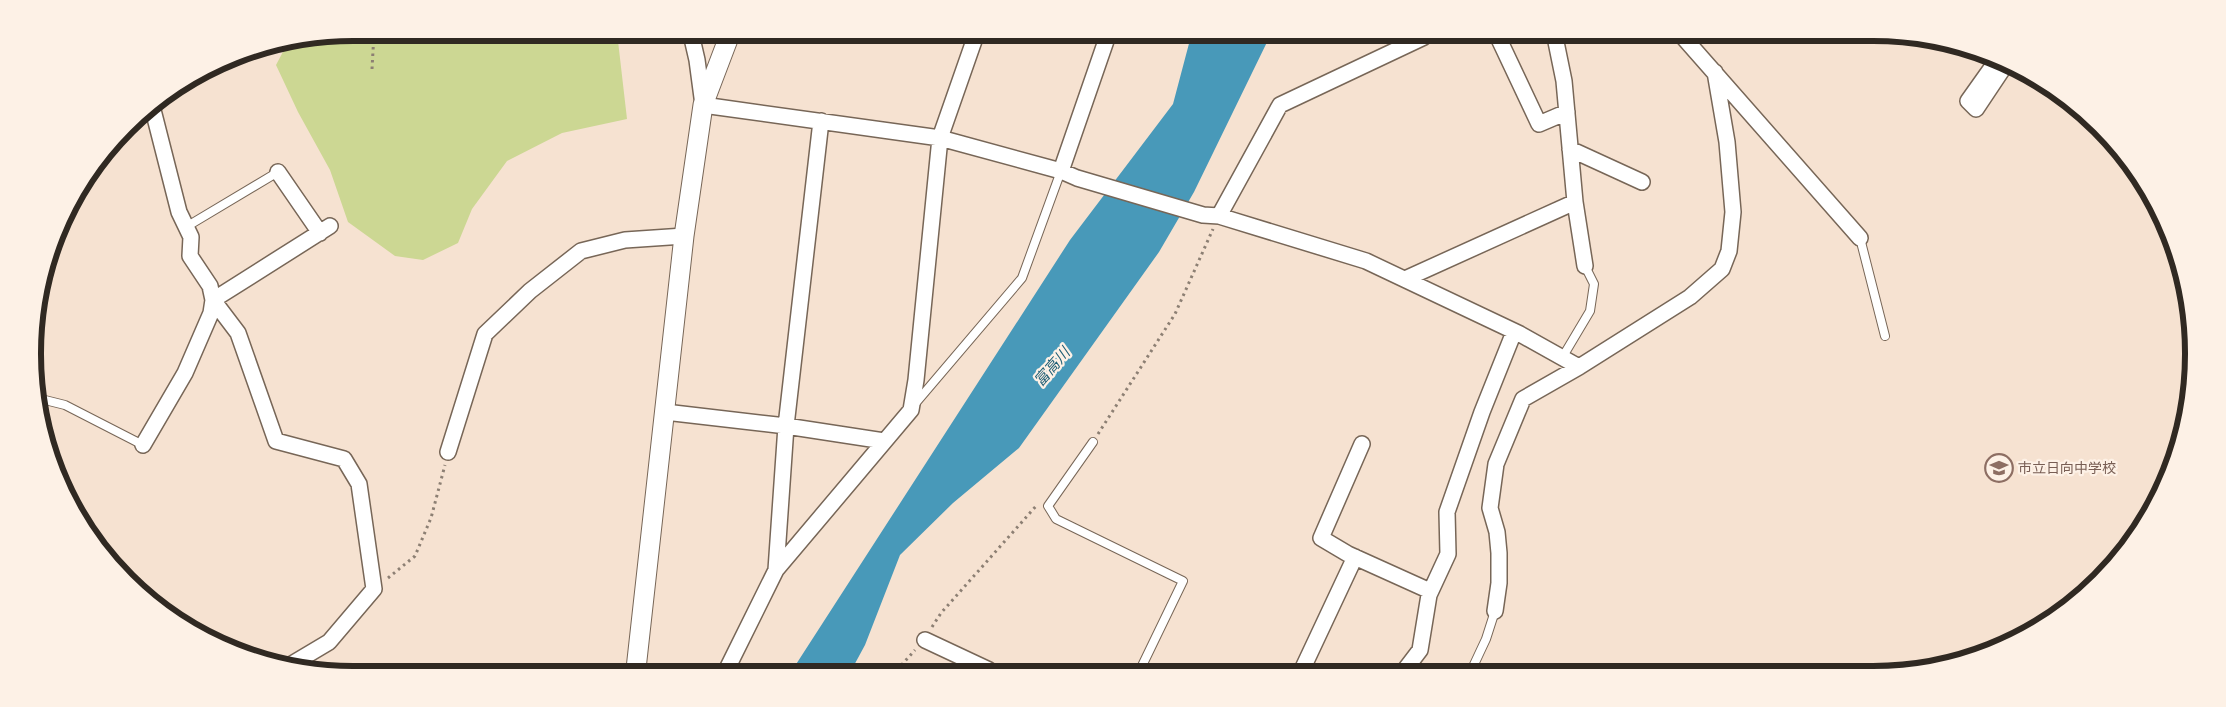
<svg xmlns="http://www.w3.org/2000/svg" width="2226" height="707" viewBox="0 0 2226 707" font-family="Arial,'Noto Sans JP',sans-serif">
<rect width="100%" height="100%" fill="#f6e2d1"/>
<path fill="#ccd793" d="M354,33L613,34L618,41L627,119L562,133L507,161L472,209L458,243L423,260L395,256L348,222L330,170L298,112L276,65L286,46Z"/>
<path fill="#4899b9" d="M1191,36H1270L1194,192L1159,252L1019,448L953,503L900,555L865,645L852,669H793L1070,240L1173,104Z"/>
<g fill="none" stroke-linecap="round" stroke-linejoin="round">
<defs>
<path id="service" d="M186,227L278,172
M1860,238L1885,336
M1562,358L1590,311L1594,284L1585,266
M41,399L65,405L143,445
M914,405L1022,278L1061,171
M1093,442L1048,506L1056,519L1183,581L1140,670
M1471,671L1486,639L1495,611"/>
<path id="minor" d="M691,34L697,60L703,105L940,138L1061,171L1077,178L1203,215L1219,216L1366,261L1520,334L1579,367
M1498,37L1539,124L1567,112
M1555,37L1564,81L1575,202L1585,266
M1684,38L1860,238
M1995,63L1968,101L1976,109L2004,67
M1570,149L1642,182
M1061,171L1108,35
M278,172L320,233
M1219,216L1280,105L1424,37
M1405,279L1575,202
M665,412L786,426L884,441
M1362,444L1321,538L1348,554L1430,591
M143,445L185,373L211,313L213,300L210,286L190,256L191,237L179,212L152,106
M448,452L485,334L530,291L581,251L625,240L684,236
M776,570L786,426L821,121
M1495,611L1499,583V553L1497,532L1490,508L1496,464L1523,399L1579,367L1690,297L1722,269L1729,251L1733,212L1727,142L1715,72
M925,640L989,670
M287,667L329,642L374,589L359,484L344,459L276,441L238,333L213,300L330,226
M727,669L776,570L911,410L916,380L940,138L976,35
M1302,670L1355,557
M1404,671L1420,650L1429,595L1448,554L1447,512L1482,412L1514,332"/>
<path id="tertiary" d="M636,669L684,236L703,105L730,34"/>
</defs>
<use href="#service" stroke="#776657" stroke-width="10"/>
<use href="#minor" stroke="#776657" stroke-width="18"/>
<use href="#tertiary" stroke="#776657" stroke-width="21"/>
<path stroke="#8c7f73" stroke-width="3" stroke-dasharray="2.5 4" stroke-linecap="butt" d="M372,69L374,33
M1098,434L1175,314L1213,229
M388,578L415,556L431,518L445,465
M932,627L941,613L1037,505
M897,670L915,650"/>
<use href="#service" stroke="#fff" stroke-width="8"/>
<use href="#minor" stroke="#fff" stroke-width="15"/>
<use href="#tertiary" stroke="#fff" stroke-width="19"/>
</g>
<defs>
<symbol id="school-ring" viewBox="-11 -11 22 22"><circle r="9.5" fill="#fdf1e6" stroke="#8d6e63" stroke-width="1.5"/><path d="M0-5L7-2L0 1L-7-2ZM-4 1L0 2.5L4 1V4Q0 6-4 4Z" fill="#8d6e63"/></symbol>
</defs>
<g fill-rule="evenodd">
<use href="#school-ring" x="1983" y="452" width="32" height="32"/>
</g>
<g text-anchor="middle" stroke-width="4.5" stroke-linejoin="round" paint-order="stroke">
<g font-size="14" fill="#785e54" stroke="#fdf1e6" text-anchor="start">
<text x="2018" y="473">市立日向中学校</text>
</g>
<g font-size="15" font-style="italic" fill="#205f76" stroke="#fdf1e6">
<text transform="translate(1052 367) rotate(-49)" y="5">富高川</text>
</g>
</g>
<path d="M0 0H2226V707H0ZM353 41H1873A312 312 0 0 1 2185 353V354A312 312 0 0 1 1873 666H353A312 312 0 0 1 41 354V353A312 312 0 0 1 353 41Z" fill="#fdf1e6" fill-rule="evenodd"/>
<path fill="none" stroke="#302922" stroke-width="6" d="M353 41H1873A312 312 0 0 1 2185 353V354A312 312 0 0 1 1873 666H353A312 312 0 0 1 41 354V353A312 312 0 0 1 353 41Z"/>
</svg>
